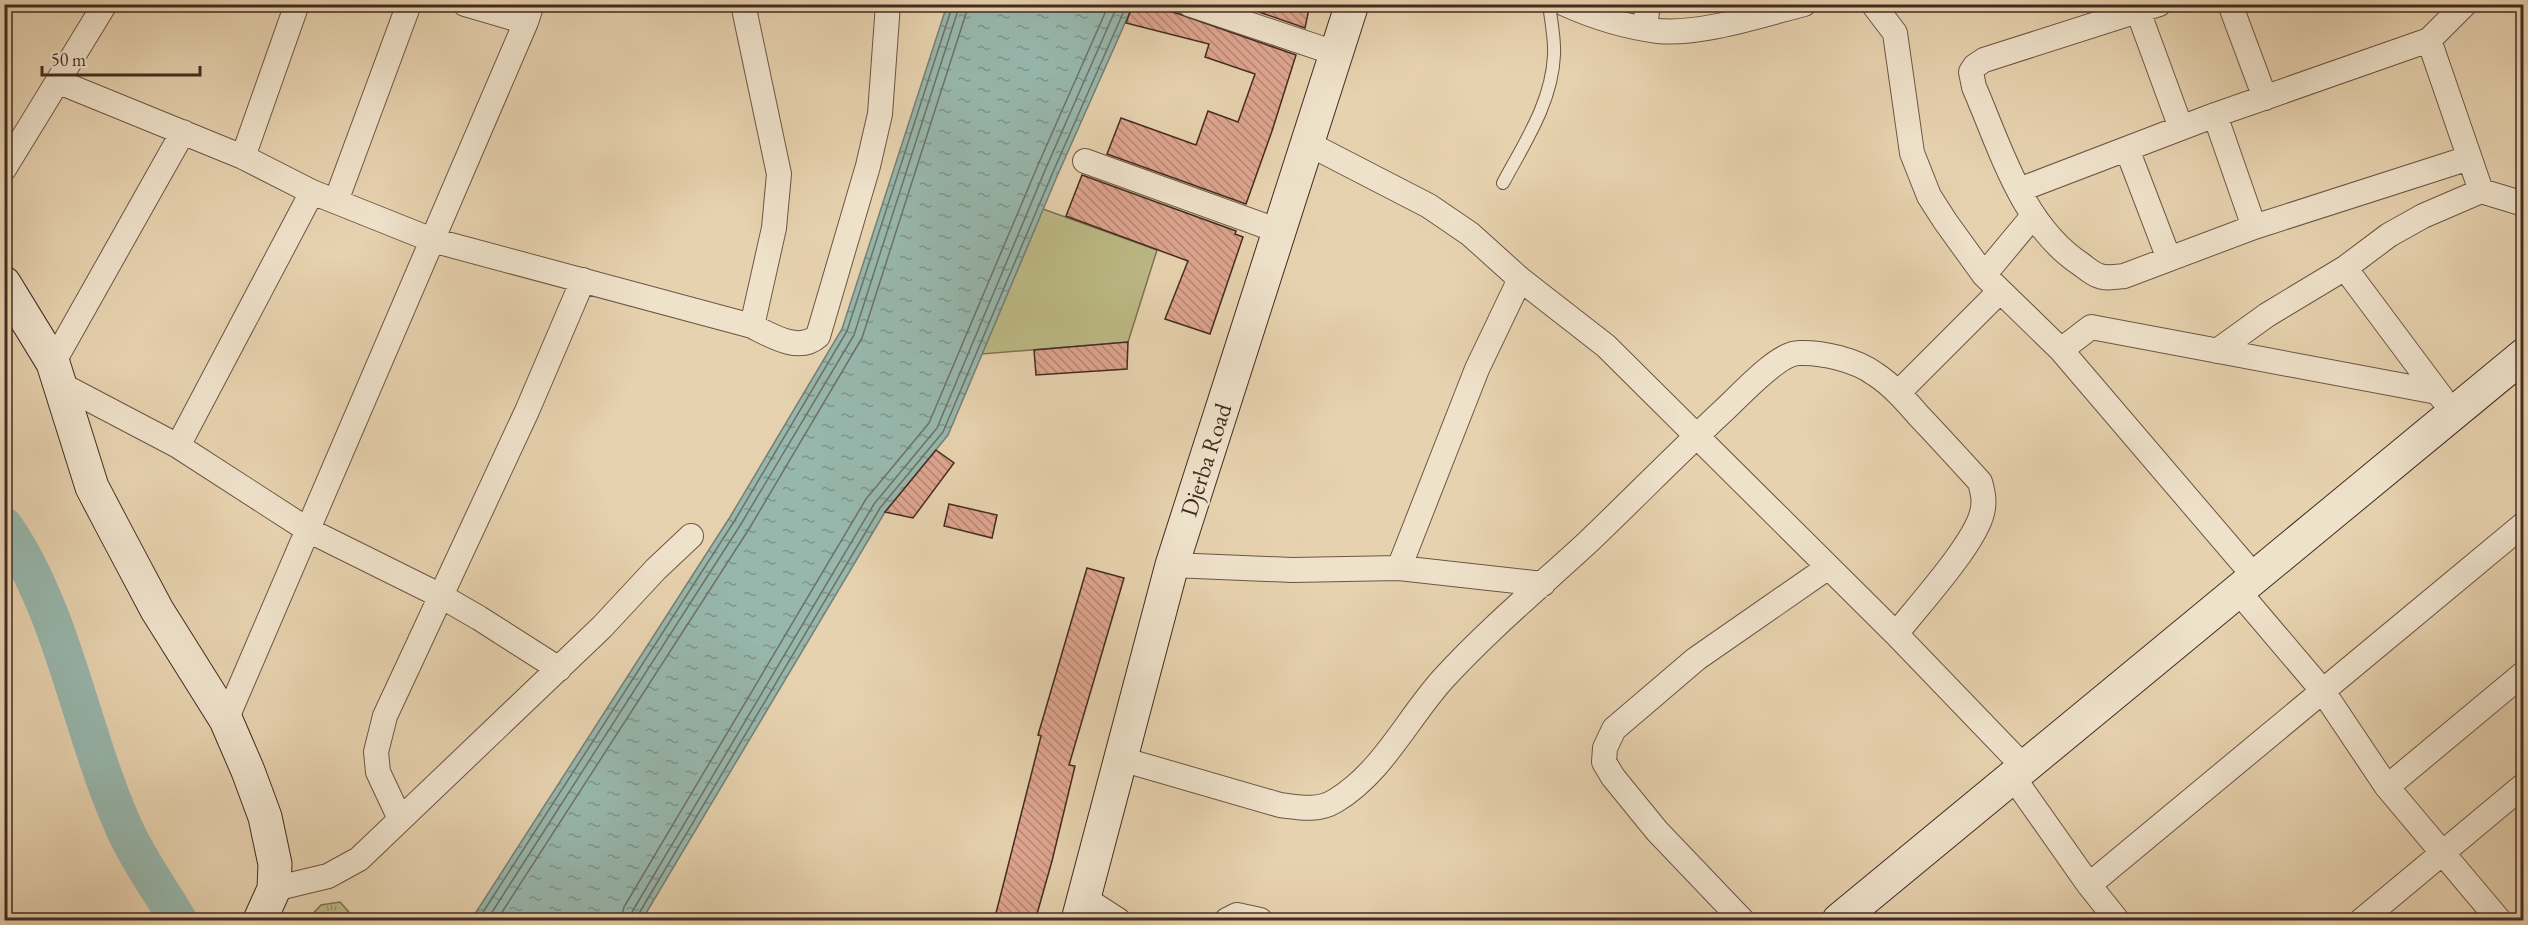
<svg xmlns="http://www.w3.org/2000/svg" width="2528" height="925" viewBox="0 0 2528 925" font-family="'EB Garamond',serif">
<defs>
<pattern id="grass-tufts" width="24" height="20" patternUnits="userSpaceOnUse" patternTransform="scale(1.5)"><rect width="24" height="20" fill="#bcba86"/><path d="M3 7l-1-3M5 7V3M7 7l1-3M15 17l-1-3M17 17v-4M19 17l1-3" fill="none" stroke="#9a976d"/></pattern>
<pattern id="water-ripples" width="26" height="14" patternUnits="userSpaceOnUse" patternTransform="scale(1.5)"><rect width="26" height="14" fill="#97b7ad"/><path d="M2 4q2-2 4 0t4 0M15 11q2-2 4 0t4 0" fill="none" stroke="#7d958c"/></pattern>
<pattern id="building-back-hatch" width="6" height="6" patternUnits="userSpaceOnUse" patternTransform="scale(1.5)"><rect width="6" height="6" fill="#dfa58f"/><path d="M-1 5l2 2M0 0l6 6M5-1l2 2" fill="none" stroke="#b68774"/></pattern>
</defs>
<rect width="100%" height="100%" fill="#e7d2af"/>
<filter id="stains"><feTurbulence type="fractalNoise" baseFrequency=".00333" numOctaves="4"/><feColorMatrix values="0 0 0 0 .2 0 0 0 0 .09 0 0 0 0 .02 0 0 0 .5 -.17"/></filter>
<radialGradient id="worn" r=".72"><stop offset=".6" stop-color="#630" stop-opacity="0"/><stop offset="1" stop-color="#630" stop-opacity=".3"/></radialGradient>
<path fill="url(#grass-tufts)" stroke="#807254" stroke-width="1.5" d="M340,902L356,920H307L321,905Z"/>
<path fill="#bcba86" stroke="#807254" stroke-width="1.5" d="M1043,209L1157,250L1128,342L982,354Z"/>
<path fill="url(#water-ripples)" stroke="#767f75" stroke-width="1.5" d="M947,5H1133L1058,174L948,435L885,512L642,920H471L730,517L842,329Z"/>
<g fill="none" stroke-linecap="round" stroke-linejoin="round">
<path stroke="#6e7167" stroke-width="1.5" d="M478,920L735,520L847,331L953,4
M487,920L741,524L854,335L960,4
M497,920L749,529L862,338L969,4
M621,920L624,907L866,499L929,423L1038,165L1109,4
M630,920L632,912L874,504L937,428L1046,168L1118,4
M637,920L638,915L880,508L943,432L1053,172L1127,4"/>
<path stroke="#97b7ad" stroke-width="38" d="M4,526C64,612 81,734 125,830C139,861 161,891 178,920"/>
</g>
<path fill="url(#building-back-hatch)" stroke="#442b21" stroke-width="1.5" d="M1133,4H1145L1179,14L1296,55L1272,131L1246,204L1107,154L1121,118L1196,145L1208,111L1238,122L1255,74L1205,57L1209,44L1126,23Z
M1262,4H1310L1305,28L1259,12Z
M1082,175L1236,231L1235,234L1243,237L1210,334L1165,319L1188,261L1066,216Z
M1128,342L1127,369L1036,375L1034,350Z
M936,450L954,463L913,518L885,512Z
M949,504L997,515L992,538L944,526Z
M1087,568L1124,578L1069,765L1075,766L1052,861L1035,921H994L1041,736L1038,735Z"/>
<g fill="none" stroke-linecap="round" stroke-linejoin="round">
<defs>
<path id="lane" d="M1503,183C1525,142 1552,102 1554,55C1555,39 1551,21 1549,4"/>
<path id="street" d="M465,4L526,22
M743,4L779,174L774,228L752,326
M1189,4L1335,53
M1565,4C1594,17 1627,27 1658,31C1701,35 1761,15 1804,4
M1873,4L1895,33L1912,153L1929,196L1945,221L1984,275L2061,350L2255,577
M2159,4L1984,60L1975,66L1971,72L1974,87C2001,149 2022,226 2082,265C2086,268 2092,273 2097,275C2105,279 2115,277 2124,276L2254,227L2469,158
M2230,4L2265,98
M2465,4L2429,40L2481,191
M2138,11L2181,128
M1645,27L1648,4
M59,82L243,157L312,192L432,240L752,326C772,336 799,353 818,336L868,166L880,114L888,4
M2215,115L2254,227
M1307,143L1429,206L1470,234L1520,279L1606,346L1896,634L2024,767
M2127,149L2169,259
M243,157L297,4
M1085,161L1279,231
M4,169L105,4
M2019,190L2215,115L2429,40
M336,201L409,4
M2345,268L2442,398
M1984,275L2033,216
M2061,350L2091,327L2437,392
M2217,351L2267,315L2345,268L2389,235L2423,216L2481,191L2524,204
M53,363L183,132
M60,384L178,446L308,530L441,596L479,618L559,669
M1898,393L1999,292
M178,446L312,192
M1172,565L1292,570L1399,568L1543,584
M1399,568L1477,369L1520,279
M2238,591L2322,690L2387,787L2499,920
M226,720L526,22L532,4
M1121,759L1280,805C1298,807 1317,812 1335,801C1382,773 1407,719 1443,679C1488,630 1538,588 1587,543C1632,500 1676,455 1722,412C1739,397 1777,353 1799,353C1822,352 1856,360 1875,374C1892,385 1906,401 1919,416C1940,438 1960,460 1980,482C1983,493 1985,501 1982,513C1974,545 1918,606 1896,634
M2013,777L2089,885L2117,920
M2387,787L2524,673
M400,819L378,772L376,752L385,716L527,411L583,280
M2089,885L2524,524
M274,889L328,876L359,859L602,627L656,569L691,536
M1084,898L1118,920
M1227,920L1237,915L1260,920
M1742,920L1657,831L1613,777L1604,762L1605,748L1614,729L1696,659L1827,568
M2362,920L2524,785"/>
<path id="secondary" d="M4,283L53,363L92,487L114,529L157,610L226,720L248,771L265,817L275,864L274,889L260,920
M1078,920L1172,565L1352,4
M1839,920L2524,355"/>
</defs>
<use href="#lane" stroke="#6d5544" stroke-width="14"/>
<use href="#street" stroke="#6d5544" stroke-width="26"/>
<use href="#secondary" stroke="#442b21" stroke-width="35"/>
<use href="#lane" stroke="#efe2cb" stroke-width="12"/>
<use href="#street" stroke="#efe2cb" stroke-width="24"/>
<use href="#secondary" stroke="#efe2cb" stroke-width="33"/>
</g>
<g text-anchor="middle" stroke-width="4.5" stroke-linejoin="round" paint-order="stroke">
<g font-size="24" fill="#442b21" stroke="#efe2cb">
<text transform="translate(1206 460) rotate(-72)" y="8">Djerba Road</text>
</g>
</g>
<rect width="2528" height="925" fill="none" stroke="#e7d2af" stroke-width="24"/>
<rect x="6" y="6" width="2516" height="913" fill="none" stroke="#442b21" stroke-width="3"/>
<rect x="12" y="12" width="2504" height="901" fill="none" stroke="#442b21" stroke-width="1.5"/>
<path d="M42 66v9h158v-9" fill="none" stroke="#442b21" stroke-width="3"/>
<text x="51" y="66" font-size="18" fill="#442b21" stroke="#efe2cb" stroke-width="4.5" paint-order="stroke">50 m</text>
<rect width="100%" height="100%" filter="url(#stains)"/>
<rect width="100%" height="100%" fill="url(#worn)"/>
</svg>
